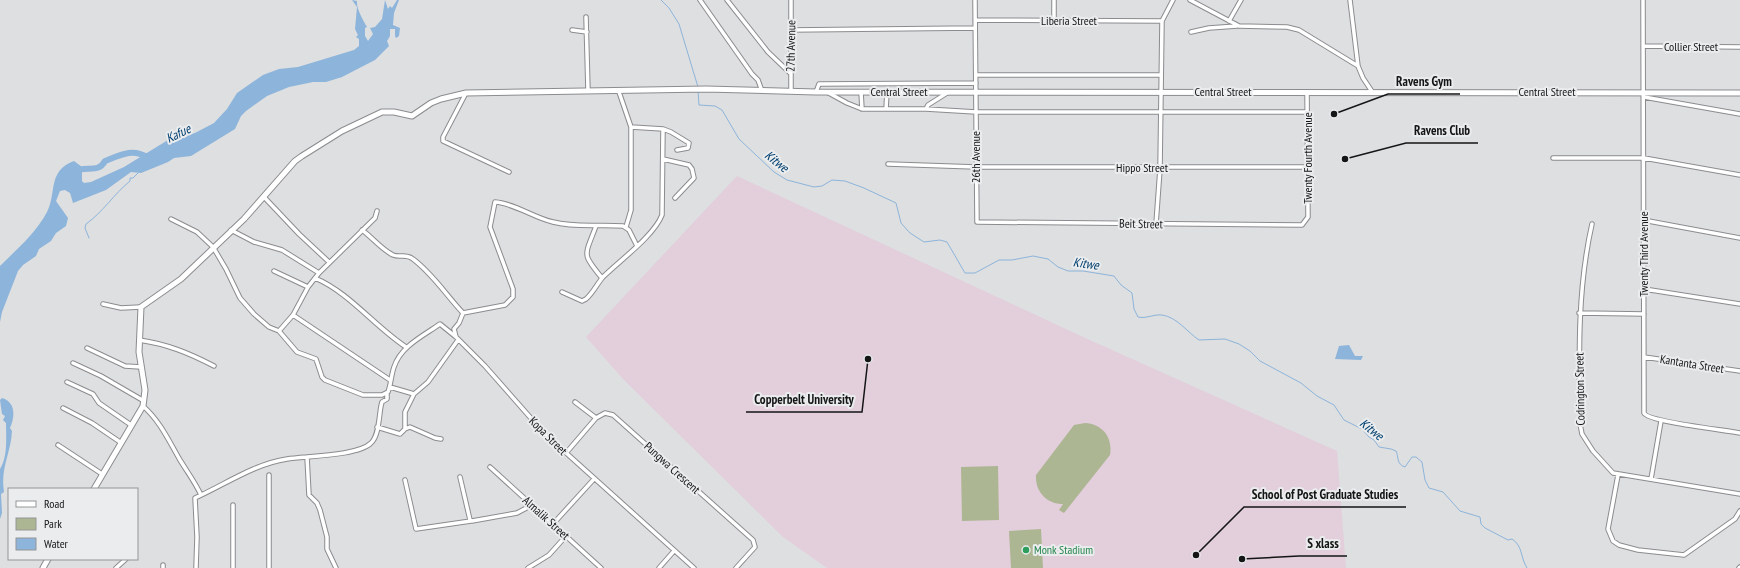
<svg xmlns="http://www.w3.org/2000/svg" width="1740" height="568" viewBox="0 0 1740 568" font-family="'PT Sans Narrow',sans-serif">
<rect width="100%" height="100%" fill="#dddfe1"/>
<path fill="#e3cedb" d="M737,176L1083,337L1337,451L1346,568H827L783,537L624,380L586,337Z"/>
<path fill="#adb693" d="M1085,423C1103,424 1113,438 1110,455L1064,513L1059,510L1063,504C1047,504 1035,492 1036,475L1074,425Z
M998,466L999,520L962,521L961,467Z
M1041,529L1043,568H1011L1009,531Z"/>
<path fill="#8db4da" d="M352,0L357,1C356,8 363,20 367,27L365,28V36L368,41L373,34L370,28L375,27L382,19L385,0L388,9L390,6L392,8L397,0H399L394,13L393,25L400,28L399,36L396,38L395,36V29H390V36L387,41L389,46L375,60L342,77L326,82H313L289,87L267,96L246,111L241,116L235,129L191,156L174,158L168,162L141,173L131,172L106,190L73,203L70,193L65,190L60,191L56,201L68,218L66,226L56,233L51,241L39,249L36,256L23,265L18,271L2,312L0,322V266C17,249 35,234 47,212C57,193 47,171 74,161L82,167V181L84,183L91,182L124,167L168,140L195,133L214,123L227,109L237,93L263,75L279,69L298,67L354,50L359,46V39L356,37L358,35L355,29L357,7Z
M1349,345L1355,356H1363L1361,360L1335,359L1339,346Z
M2,398C16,402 15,417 10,428L12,431C11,453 0,468 4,492L1,494L2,513L0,519V469C8,456 6,438 6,423L3,420L5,416L2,414L0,400Z"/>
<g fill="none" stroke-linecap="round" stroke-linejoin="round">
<path stroke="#8db4da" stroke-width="1" d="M661,0L669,8L679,24L698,87
M698,90L699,105L715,106L722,110L739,139L774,172L787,180L814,187L822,186L832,180L845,181L864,188L896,203L901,223L910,233L924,242L940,240L947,242L965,273H975L999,260H1012L1033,256L1048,259L1058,267L1068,271H1083L1114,276L1121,285L1132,293L1134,309L1138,317C1146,319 1154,314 1162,315C1177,317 1187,332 1199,340L1225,339L1239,344L1250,351L1260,361L1301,383L1317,396L1334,405L1344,420L1362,429L1369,437L1374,440L1379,447L1391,449L1396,451C1399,457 1396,464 1405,467L1412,457H1416L1422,462L1425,480L1429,488L1443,492L1460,511L1480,517L1481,524L1485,528L1508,540L1512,539C1523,546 1520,557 1527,568
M89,238L85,228L86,224C103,212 114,194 130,181V178H133L138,173"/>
<path stroke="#8db4da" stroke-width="6" d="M75,171C86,165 98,174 105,161C122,154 133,148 149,158"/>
<defs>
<path id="street" d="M700,0L752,74L758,80L762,91
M727,0L768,52L790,73
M791,0V91
M975,0L977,222L1302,225L1308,217L1307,92
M1054,0V20
M1190,0L1239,26L1287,27L1299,30L1358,66
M1350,0L1358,66L1363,78L1373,93
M1643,0L1644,413C1648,422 1726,430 1740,433
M586,17L588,91
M975,20L1162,21
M1229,21L1241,0
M572,30L587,32
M791,30L975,28
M1191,32L1209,28L1237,26
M1643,46L1740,47
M976,75H1160
M816,92L819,84L976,83
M827,92L847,103L862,109H926
M861,92L862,109
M466,93L443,137V141L509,172
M947,93L928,105L926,109L976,112H1307
M1644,97L1740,114
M886,109L887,92
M663,129L671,132L689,143L688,148L677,150
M1553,158H1644L1740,175
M663,159L689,165L692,169L694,178L675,198
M888,164L976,167H1308
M264,197L299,234L329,262
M171,219L197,232L213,247L226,269L240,298L254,314L269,327L279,331L297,352L316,359L322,377L325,380L363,395H382L388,392C391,384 391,376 394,367C401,346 423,336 440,324L456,337L485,366L544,433L694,568
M1643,220L1740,238
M1156,224L1160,169L1162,21L1173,0
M1592,224C1577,290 1579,357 1580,424L1582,434L1593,451L1613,473L1740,494
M596,226C585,256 581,253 602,278
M626,227L631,210V127
M231,230L254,242L282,250L319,273
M362,230C373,238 381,249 393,255C400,258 406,253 413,259C433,274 446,295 463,313
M274,271L308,287
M315,278C350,293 374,326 406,347
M1644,289L1740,304
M562,292L582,301L586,299C593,293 597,284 603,277C619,261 654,236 662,215L663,129L631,127L619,92
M103,304L121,308L141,307
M463,313L505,305L513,297V289L490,227L495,202C514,203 534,218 553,222C576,228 600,224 623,226L629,230L637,246
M1579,313L1644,314
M293,315L390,380
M279,331L293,315L308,287L319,273L375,218L377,211
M456,337L454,329L459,323L463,313
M139,340C167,344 189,353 214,366
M87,348L125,366L141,367
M1644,357L1740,371
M73,363L101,376L144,401
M67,382L93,394L99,403L131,425
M390,387L414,394
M575,402L596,418
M143,406C160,421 169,441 180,460C188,473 195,482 201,495
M63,408L92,423L120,442
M377,427L400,434L405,429
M441,439L435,438L410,427L405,429V412L414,394L428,382L458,340
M58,445L102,474
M566,453L596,418L605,413L613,415L753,540L755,547L736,568
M307,457L309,495L317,503L320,510L327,537V549L336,568
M490,467L601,568
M1618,475L1608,529L1613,541L1619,545L1638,550L1684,555L1735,519L1740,511
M460,477L470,520L472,521L517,513L532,505
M1651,479L1661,421
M405,480L416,529L471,521
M233,505V568
M553,524L594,479
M116,568L126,559
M163,568V565
M196,568L197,537L195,498C226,484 254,464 287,459C306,456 358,456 371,443C379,436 379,416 381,406L382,402L387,399V394
M269,568V475
M528,568L549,555L566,536
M659,568L674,551
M1739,568L1740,567"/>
<path id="secondary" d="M94,489L143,406L145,390L139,352L141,307L181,279L244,219L295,161L302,156L342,131L382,112H394L412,116L431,103L441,99L466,93L706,89L816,92L1740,93
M43,568L48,559"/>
</defs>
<use href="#street" stroke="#8b8c8f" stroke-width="5.5"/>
<use href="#secondary" stroke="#8b8c8f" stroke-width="7"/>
<use href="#street" stroke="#fff" stroke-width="3.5"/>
<use href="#secondary" stroke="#fff" stroke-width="5"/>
</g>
<circle fill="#2e9e5b" stroke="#eaecee" stroke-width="1.5" cx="1026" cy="550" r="4"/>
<g text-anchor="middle" stroke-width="4" stroke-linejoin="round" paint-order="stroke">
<g font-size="12" fill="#141515" stroke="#eaecee">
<text x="1069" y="25">Liberia Street</text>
<text transform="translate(791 46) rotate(-89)" y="4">27th Avenue</text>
<text x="1691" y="51">Collier Street</text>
<text x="899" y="96">Central Street</text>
<text x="1223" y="96">Central Street</text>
<text x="1547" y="96">Central Street</text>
<text transform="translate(976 157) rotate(-90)" y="4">26th Avenue</text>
<text transform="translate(1308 158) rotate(-90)" y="4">Twenty Fourth Avenue</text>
<text x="1142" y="172">Hippo Street</text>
<text transform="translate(1141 224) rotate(1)" y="4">Beit Street</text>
<text transform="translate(1644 254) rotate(-90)" y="4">Twenty Third Avenue</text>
<text transform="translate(1692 364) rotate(9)" y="4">Kantanta Street</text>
<text transform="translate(1580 389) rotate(-91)" y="4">Codrington Street</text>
<text transform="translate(548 436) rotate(45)" y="4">Kopa Street</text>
<text transform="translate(672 468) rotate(42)" y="4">Pungwa Crescent</text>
<text transform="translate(546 518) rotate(42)" y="4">Almalik Street</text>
</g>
<g font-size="12" fill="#27864d" stroke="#eaecee" text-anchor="start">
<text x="1034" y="554">Monk Stadium</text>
</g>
<g font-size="13" font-style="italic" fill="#003f6f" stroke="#eaecee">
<text transform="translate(178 133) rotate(-26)" y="5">Kafue</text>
<text transform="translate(777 161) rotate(39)" y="5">Kitwe</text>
<text transform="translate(1086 263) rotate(8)" y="5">Kitwe</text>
<text transform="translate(1372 429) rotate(39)" y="5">Kitwe</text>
</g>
</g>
<path fill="none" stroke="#141515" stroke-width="1.5" d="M1334 114L1388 94H1460M1345 159L1406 143H1478M868 359L862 412H746M1196 555L1244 507H1406M1242 559L1299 556H1347"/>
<g fill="#141515" stroke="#eaecee" stroke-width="1.5">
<circle cx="1334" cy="114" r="4"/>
<circle cx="1345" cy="159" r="4"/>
<circle cx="868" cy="359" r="4"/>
<circle cx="1196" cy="555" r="4"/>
<circle cx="1242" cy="559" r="4"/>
</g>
<g font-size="13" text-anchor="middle" font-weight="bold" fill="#141515" stroke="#eaecee" stroke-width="4" stroke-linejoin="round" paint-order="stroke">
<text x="1424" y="86">Ravens Gym</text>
<text x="1442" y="135">Ravens Club</text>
<text x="804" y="404">Copperbelt University</text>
<text x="1325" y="499">School of Post Graduate Studies</text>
<text x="1323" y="548">S xlass</text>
</g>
<rect x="8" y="488" width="130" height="72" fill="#eaecee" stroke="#949697"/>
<rect x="16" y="501" width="20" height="6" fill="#ffffff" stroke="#949697"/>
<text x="44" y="508" font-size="12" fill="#141515">Road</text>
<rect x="16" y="518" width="20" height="12" fill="#adb693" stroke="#949697"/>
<text x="44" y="528" font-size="12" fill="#141515">Park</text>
<rect x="16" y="538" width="20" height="12" fill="#8db4da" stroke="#949697"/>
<text x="44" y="548" font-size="12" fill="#141515">Water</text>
</svg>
